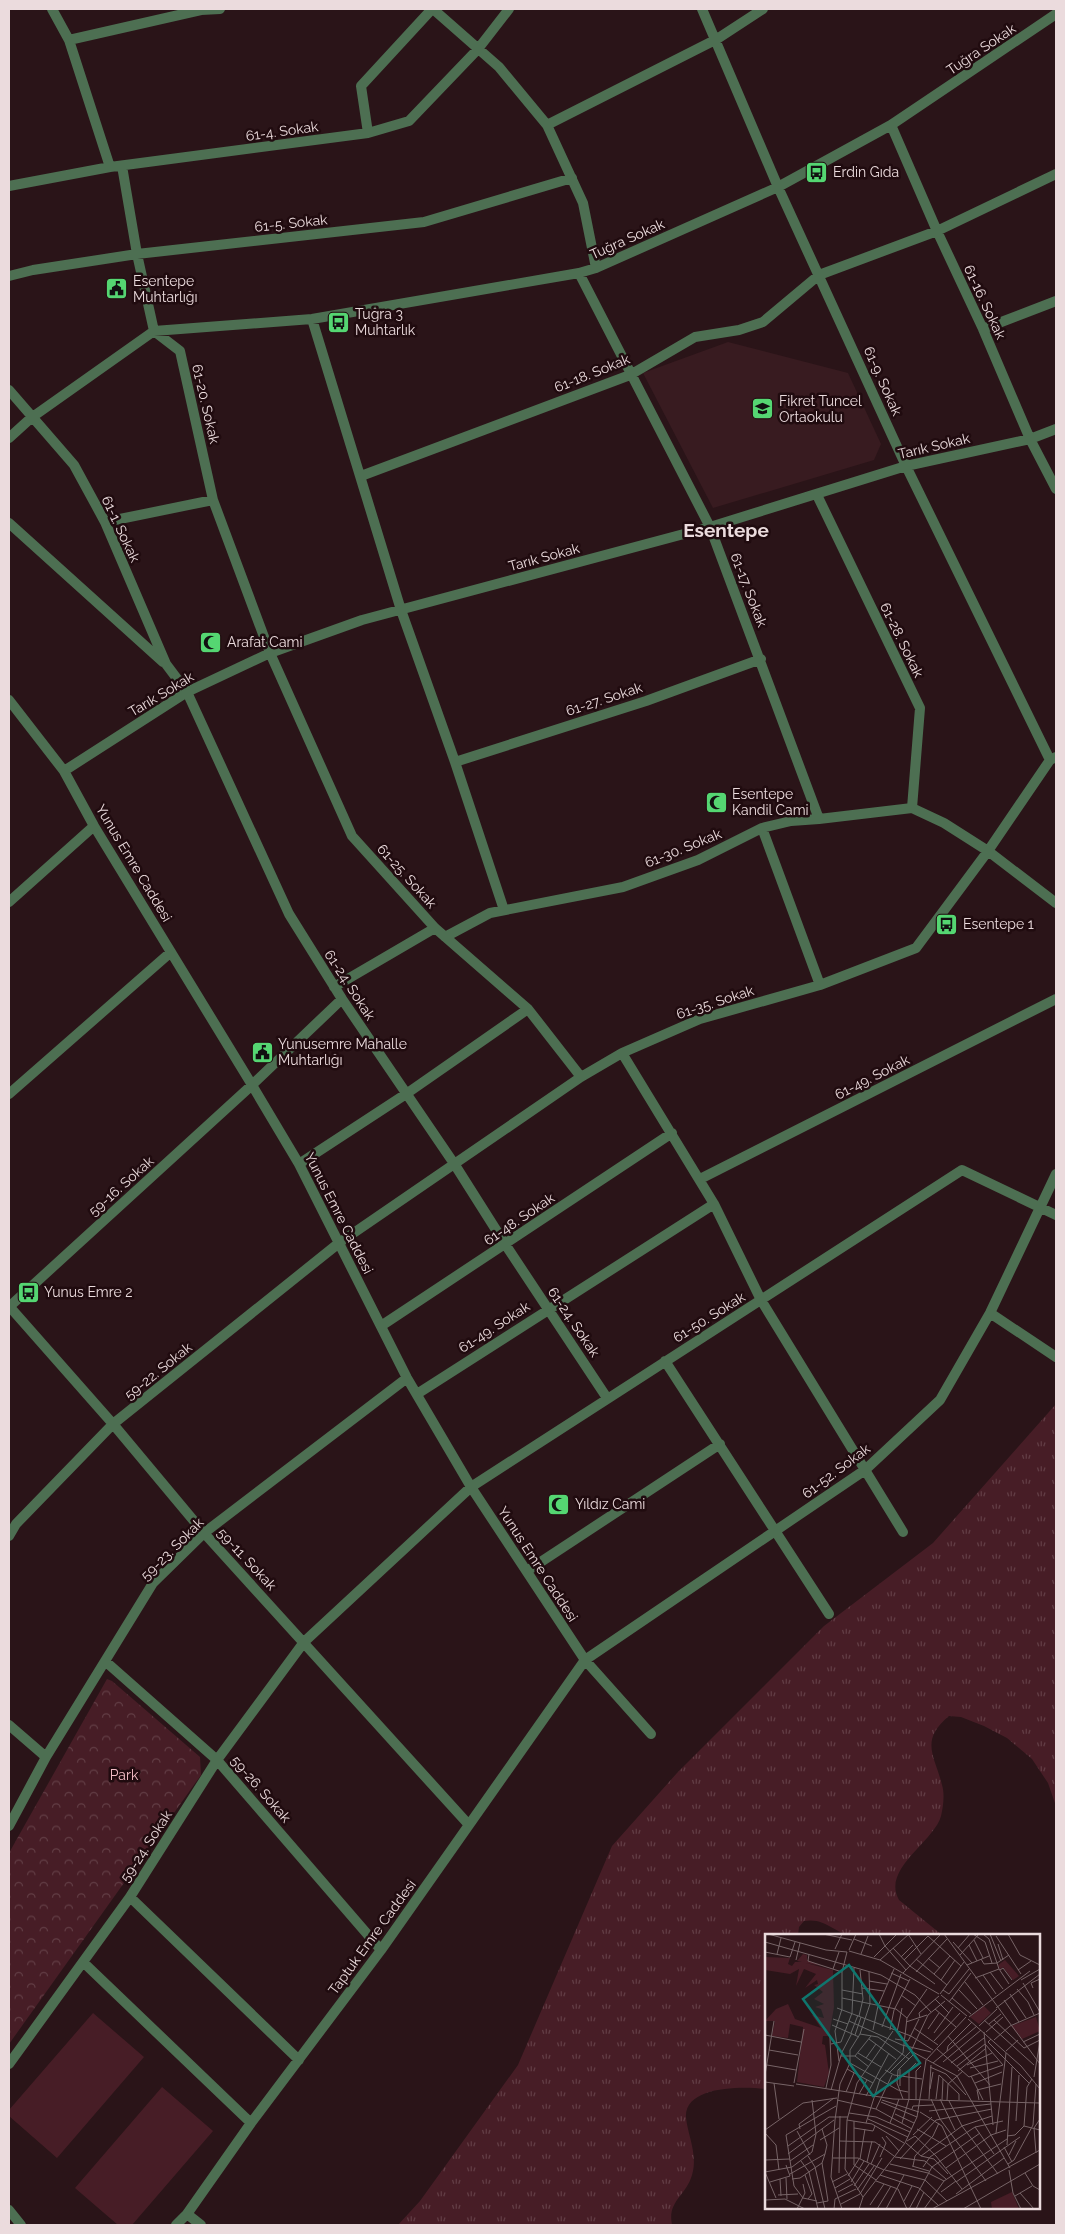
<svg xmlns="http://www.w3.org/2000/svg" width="1065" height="2234" viewBox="0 0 1065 2234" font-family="Raleway,sans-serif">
<defs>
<pattern id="grass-tufts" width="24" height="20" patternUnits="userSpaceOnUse" patternTransform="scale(1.25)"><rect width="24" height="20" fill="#471d26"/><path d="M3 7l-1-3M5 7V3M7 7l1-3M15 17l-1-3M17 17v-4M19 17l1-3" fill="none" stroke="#623d45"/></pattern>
<pattern id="park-crowns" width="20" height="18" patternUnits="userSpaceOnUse" patternTransform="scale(1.25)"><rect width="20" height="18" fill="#471d26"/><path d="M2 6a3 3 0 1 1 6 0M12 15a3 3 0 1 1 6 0" fill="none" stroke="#623d45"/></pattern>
</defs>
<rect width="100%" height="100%" fill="#2a1418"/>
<path fill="#381b20" d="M728,342L848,373L881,444L874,460L713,508L643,373Z"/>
<path fill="url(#grass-tufts)" d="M1056,1404V1806L1048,1783L1032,1759L1007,1738L984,1726L961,1717L949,1716C919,1741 935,1756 942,1785C945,1795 943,1807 941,1816C934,1842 881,1869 899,1900L942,1935C912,1935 881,1938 851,1935C835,1934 826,1917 804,1921L799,1927L798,1935H766V2089C745,2086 683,2085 686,2118C688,2136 698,2155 692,2175C686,2196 667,2201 672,2225H398L420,2201L518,2065L612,1846L677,1773L824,1626L933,1543Z"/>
<path fill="url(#park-crowns)" d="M107,1679L112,1681L200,1757L201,1775L9,2044V1853Z"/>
<path fill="#471d26" d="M93,2013L144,2057L57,2158L9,2116V2110Z
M162,2087L213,2131L132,2225H118L75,2188Z"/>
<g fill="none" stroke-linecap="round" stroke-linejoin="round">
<path stroke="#4d6f52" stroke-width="10" d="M52,9L69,40L110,167
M433,9L499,67L547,125L583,203L596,268
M702,9L778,187L906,466L1050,760
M69,40L201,10L220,9
M547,125L717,39L763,9
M891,125L937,231L983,329L1030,439L1056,489
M368,133L361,86L432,9
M122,166L137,254L154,331L180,351L213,500L270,653L352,836L435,928L528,1009L581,1077
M9,186L110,167L368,133L409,121L478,49L509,9
M579,273L710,527L819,819
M9,276L33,270L137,254L424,222L572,178
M312,319L401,610L455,762L504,910
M983,329L1056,301
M9,390L74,465L105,522L166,664L187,692L289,914L342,999L455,1165L505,1244L607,1398
M9,438L31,418L154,331L312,319L579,273L596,268L778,187L891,125L1056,14
M361,476L630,375L695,337L739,330L763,322L819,275L937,231L1056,174
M817,495L920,708L912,808
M105,522L213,500
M9,523L163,662
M9,700L64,771L94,826L252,1085L299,1164L407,1378L471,1487L585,1660L651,1734
M455,762L646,701L761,659
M64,771L187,692L270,653L362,620L710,527L906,466L1030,439L1056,429
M762,828L820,985
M9,902L94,826
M445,937L490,913L623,887L698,860L762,828L791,821L819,819L912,808L944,823L988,851L1056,903
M334,987L435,928
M622,1053L714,1204L761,1300L903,1532
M9,1094L171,952
M299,1164L406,1094L528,1009
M700,1179L1056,999
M9,1306L113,1424L204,1533L469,1825
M9,1307L252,1085L342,999
M990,1313L1056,1357
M381,1326L672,1133
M665,1361L829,1614
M417,1394L714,1204
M9,1536L16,1524L113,1424L339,1243L581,1077L622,1053L700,1019L820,985L916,948L988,851L1050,760L1056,757
M527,1571L720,1444
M105,1661L217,1760L381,1950
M9,1725L46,1757
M9,1826L46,1757L153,1583L204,1533L407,1378
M130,1897L299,2060
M83,1962L251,2123
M9,2064L130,1897L217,1760L304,1642L471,1487L962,1170L1056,1215
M9,2210L21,2225
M187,2214L201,2225
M176,2225L187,2214L251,2123L381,1950L585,1660L865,1470L940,1400L990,1313L1056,1174"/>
</g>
<defs>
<symbol id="bus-square" viewBox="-11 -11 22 22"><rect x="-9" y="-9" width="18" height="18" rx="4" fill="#55d672" stroke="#200b0f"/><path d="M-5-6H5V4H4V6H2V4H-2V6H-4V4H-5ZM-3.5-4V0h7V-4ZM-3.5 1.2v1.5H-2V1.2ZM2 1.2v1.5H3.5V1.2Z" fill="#111"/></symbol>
<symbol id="civic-square" viewBox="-11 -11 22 22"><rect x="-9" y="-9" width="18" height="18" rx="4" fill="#55d672" stroke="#200b0f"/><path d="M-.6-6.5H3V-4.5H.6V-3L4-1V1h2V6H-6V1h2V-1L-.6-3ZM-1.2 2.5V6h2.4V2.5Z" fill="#111"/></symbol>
<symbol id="school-square" viewBox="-11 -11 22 22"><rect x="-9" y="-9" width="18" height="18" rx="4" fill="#55d672" stroke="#200b0f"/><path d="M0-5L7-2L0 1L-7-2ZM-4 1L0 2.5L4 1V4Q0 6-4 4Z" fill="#111"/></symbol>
<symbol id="mosque-square" viewBox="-11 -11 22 22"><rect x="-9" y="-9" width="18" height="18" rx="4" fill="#55d672" stroke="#200b0f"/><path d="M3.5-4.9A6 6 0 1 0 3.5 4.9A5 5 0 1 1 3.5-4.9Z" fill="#111"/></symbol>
</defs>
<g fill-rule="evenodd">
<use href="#bus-square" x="804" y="160" width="25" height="25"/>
<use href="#civic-square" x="104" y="276" width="25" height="25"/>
<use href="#bus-square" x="326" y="310" width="25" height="25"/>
<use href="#school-square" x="750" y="396" width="25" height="25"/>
<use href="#mosque-square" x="198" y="630" width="25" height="25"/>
<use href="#mosque-square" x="704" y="790" width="25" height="25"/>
<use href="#bus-square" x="934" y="912" width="25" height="25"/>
<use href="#civic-square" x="250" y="1040" width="25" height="25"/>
<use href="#bus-square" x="16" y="1280" width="25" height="25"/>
<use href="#mosque-square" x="546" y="1492" width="25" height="25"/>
</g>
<g text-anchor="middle" stroke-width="5" stroke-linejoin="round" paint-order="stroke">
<g font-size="14" fill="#ebdbdd" stroke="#200b0f">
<text transform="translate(981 49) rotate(-34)" y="5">Tuğra Sokak</text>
<text transform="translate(282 131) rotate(-8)" y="5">61-4. Sokak</text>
<text transform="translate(291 223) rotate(-6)" y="5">61-5. Sokak</text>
<text transform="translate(627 239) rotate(-24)" y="5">Tuğra Sokak</text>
<text transform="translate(985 302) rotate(65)" y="5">61-16. Sokak</text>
<text transform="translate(592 373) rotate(-22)" y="5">61-18. Sokak</text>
<text transform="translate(883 381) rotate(66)" y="5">61-9. Sokak</text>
<text transform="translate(206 404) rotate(77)" y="5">61-20. Sokak</text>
<text transform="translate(934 446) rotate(-13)" y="5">Tarık Sokak</text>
<text transform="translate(121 529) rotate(65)" y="5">61-1. Sokak</text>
<text transform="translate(544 557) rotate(-15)" y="5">Tarık Sokak</text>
<text transform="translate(749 590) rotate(69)" y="5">61-17. Sokak</text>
<text transform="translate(902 640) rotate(64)" y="5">61-28. Sokak</text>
<text transform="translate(161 694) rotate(-31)" y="5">Tarık Sokak</text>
<text transform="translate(604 699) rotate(-18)" y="5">61-27. Sokak</text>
<text transform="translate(683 848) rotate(-22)" y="5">61-30. Sokak</text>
<text transform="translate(134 863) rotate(59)" y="5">Yunus Emre Caddesi</text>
<text transform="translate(407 876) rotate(48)" y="5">61-25. Sokak</text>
<text transform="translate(350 985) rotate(57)" y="5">61-24. Sokak</text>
<text transform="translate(715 1002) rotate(-18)" y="5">61-35. Sokak</text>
<text transform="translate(872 1077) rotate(-27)" y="5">61-49. Sokak</text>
<text transform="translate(121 1186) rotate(-42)" y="5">59-16. Sokak</text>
<text transform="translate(339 1213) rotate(63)" y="5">Yunus Emre Caddesi</text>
<text transform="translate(519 1219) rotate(-34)" y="5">61-48. Sokak</text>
<text transform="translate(709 1317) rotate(-32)" y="5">61-50. Sokak</text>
<text transform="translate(574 1322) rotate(56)" y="5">61-24. Sokak</text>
<text transform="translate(494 1327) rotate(-33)" y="5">61-49. Sokak</text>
<text transform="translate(158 1371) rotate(-39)" y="5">59-22. Sokak</text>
<text transform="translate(836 1471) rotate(-37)" y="5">61-52. Sokak</text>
<text transform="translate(172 1549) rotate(-45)" y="5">59-23. Sokak</text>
<text transform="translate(247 1559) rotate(47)" y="5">59-11. Sokak</text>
<text transform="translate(538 1564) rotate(57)" y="5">Yunus Emre Caddesi</text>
<text transform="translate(261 1789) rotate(49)" y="5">59-26. Sokak</text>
<text transform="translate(146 1846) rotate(-57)" y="5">59-24. Sokak</text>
<text transform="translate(372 1937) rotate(-54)" y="5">Taptuk Emre Caddesi</text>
</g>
<g font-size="14" fill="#ebdbdd" stroke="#200b0f" text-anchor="start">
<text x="833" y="177">Erdin Gıda</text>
<text x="133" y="286">Esentepe<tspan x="133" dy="16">Muhtarlığı</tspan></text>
<text x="355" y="319">Tuğra 3<tspan x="355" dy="16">Muhtarlık</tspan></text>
<text x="779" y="406">Fikret Tuncel<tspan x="779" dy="16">Ortaokulu</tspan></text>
<text x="227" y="647">Arafat Cami</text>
<text x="732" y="799">Esentepe<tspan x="732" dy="16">Kandil Cami</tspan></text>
<text x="963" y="929">Esentepe 1</text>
<text x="278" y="1049">Yunusemre Mahalle<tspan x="278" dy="16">Muhtarlığı</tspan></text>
<text x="44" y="1297">Yunus Emre 2</text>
<text x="575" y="1509">Yıldız Cami</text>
</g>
<g font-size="14" fill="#f4bdc6" stroke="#200b0f">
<text x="124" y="1780">Park</text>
</g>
<g font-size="19" font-weight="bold" fill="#ebdbdd" stroke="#200b0f">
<text x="726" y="537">Esentepe</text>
</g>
</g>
<g transform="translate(765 1934)">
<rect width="275" height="275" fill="#2a1418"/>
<path d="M38,20L42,21V26L57,32L41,29L68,36L69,73L64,102H58L57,110L60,111L64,139L59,153L32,148L38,93L25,90L23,104L7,102L10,87H0L11,75L23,70L30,85L56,94L47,81L59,84L56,75L50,73L59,70L49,65L58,58L49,51L53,50L52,46L40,54L51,40L39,35L31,52L34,35L25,40L0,36V23L25,24L23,30L27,32L30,28H37L32,27Z" fill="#471d26"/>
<path d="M271,83L275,97L257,105L246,92Z" fill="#471d26"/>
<path d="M240,26L254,42L248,46L238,33L235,35L233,31ZM219,72L226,79L214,90L205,83ZM247,258L254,275H227L226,268Z" fill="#471d26"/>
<path fill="none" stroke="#776467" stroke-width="1" d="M3,0L61,16L82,18M58,0L87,6M114,0L120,12L141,36M143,0L156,20M179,0L275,130M208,0L220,8L227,29M218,0L224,5L234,35L244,50M225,0L236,27M243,0L255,21L275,31M163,2L196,32M231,2L256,40M89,5L107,12M209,6L218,24M0,8L116,41L150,61L166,78M188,8L207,29M233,10L238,26M204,11L212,27M128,14L145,32L170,50M193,14L205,0M70,15L77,0M84,16L91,0M84,17L115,26L174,60M0,18L25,23L30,8M12,20L16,4M44,20L43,27L77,38M96,20L103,2M195,21L214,0M109,23L132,0M136,23L148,11M163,24L175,34M151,25L182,51M216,25L219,30L232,29L244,21M31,26L35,9M115,26L144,0M139,26L163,2M202,31L224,22M68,35L74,18M235,36L238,34L247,46M253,36L266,27M151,38L182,5M225,38L238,55M126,39L144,47M138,39L176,0M169,40L185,22M218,41L231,60M210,44L234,35M176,46L190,26M256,46L275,35M104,47L122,50M200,48L218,71M258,49L275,78M97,54L119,57M268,54L266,49L275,45M252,55L263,68L269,81M77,56L98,60M178,56L184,60L204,35M194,56L212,75M175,60L199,28M245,60L261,84M136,61L151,72M176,61L202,82M77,64L131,75L142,84M187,64L206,80M170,65L184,79M239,66L254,88M184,68L206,39M72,74L146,102L168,116M231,74L275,40M170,75L191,93M94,82L98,65L95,36M204,83L265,37M155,84L154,79L174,62M68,85L83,90M203,85L256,132L275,155M219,86L269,131M229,86L259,114L275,106M84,87L137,111L166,118M141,88L162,81M224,90L236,80M67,91L94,103M214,92L232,75M117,93L136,40M149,94L173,111M163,95L174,79M108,96L113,72L129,35M125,96L129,76L145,45M132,98L137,74M219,98L228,191M221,98L238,83M86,99L93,81M169,99L188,73M95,100L113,103L144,125M0,101L36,108M90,101L96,83M183,102L225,151M104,105L131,125M130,105L143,107L154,85M226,105L223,108L264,149M229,106L245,92L275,79M169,107L195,79M258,108L275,100M66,110L76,108L87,79L89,34M172,115L204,143L238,131L220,110L192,132M4,116L33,121M146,117L192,142L245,234M182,117L183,112L207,88M241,117L253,106M93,119L116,133M76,122H90L106,102M90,122L104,133M101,124L111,110M74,127L70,97L77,75V38L82,18M178,128L216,96M85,129L133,156L143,158M168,129L212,92M186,129L219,104M2,131L31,136M202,131L227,119M165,133L181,140L201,161M205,134L233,127M82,135L108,149M120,136L129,141L157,145M193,137L220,115M124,139L146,117L163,81L180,67M0,141L9,87M206,142L218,166M269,143L275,107M0,148L29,152M9,149L14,185M29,149L39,95M210,149L237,138M31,150L128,165L275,169M135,152V135M61,154L66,131L65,103M165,155L168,138M66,156L77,118L87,99M81,158L89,139M94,160L102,146M101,162L124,119M138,165L132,149L133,136L149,120M151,165V137L156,132M164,165L166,131M166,165L175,185L221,247M171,165L174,141L194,160V166M175,165L190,196M72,166L111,175L147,195M117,166L154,178M177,166L178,145M182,166L183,150L198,137M214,166L212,156L236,150M184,167L197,192L233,240M116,168L152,183M111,175L127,141M147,175L148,172L168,171M164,177L226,170M155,178L177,192L216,275M84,179L111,183L145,198M130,180L149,189M103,185L143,203M82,186L107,190L139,209M89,187V231L111,246M251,187L254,141M101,189L115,145L138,119L142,84L162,55M125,189L134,165M137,189L144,165V136L151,129M259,192L275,196M210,193L229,220M89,194L108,197L110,192M35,195L34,190L69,164M152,195L181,212M0,196L38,169L72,164M32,197L45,221M0,199L11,211L14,236M231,199L241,119M148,201L167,183M121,202L134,217M242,202L250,201L259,192L262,153L267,145M55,206L74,194M74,207L110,208L129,222M142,207L150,202L171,222L197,255M141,209L156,222L169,225L183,240M242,211L247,133M23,212L64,183H83M239,213L247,228M271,219L269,194L275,185M23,220L69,186M244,221L251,207M43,222L50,233L60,275M156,222L197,192L227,182M115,223L121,209L117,203M130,223L160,227L181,245M68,224H93L119,236M95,225L100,195M135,225L171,186L227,175M0,226L25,225M25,227L48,211M36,227L44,238L53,275M102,228L107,207M106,230L115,210M125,230L163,239L179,247M243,230L249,226L268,191L271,150M147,232L164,237M148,232L150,222L168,202L174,189M158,233L165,223L210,193L238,187M181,234L226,201L241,196M120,236L160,246L182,267M244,236L248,259L256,275M0,238L27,233L47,218L51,200L47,166M0,238L11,264M74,239L75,182M260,239L268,252L275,256M25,240L60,220L62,211L57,195M40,241L47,260L43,265M115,241L154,254L173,271M83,242L94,225M21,244L22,265M15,245L16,262M27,245L35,244L57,229L60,220M111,247L133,255L142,275M5,248L25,242L21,231M67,248L82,240M86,248L99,227M191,248L255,203M89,252L104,230M70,254L85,245M92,256L109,232M73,258L88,250M176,258L191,247M255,259L269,275M191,260L239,224M13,261L33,260M250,262L267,252M98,263L80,235L82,186L92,149L128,97M0,266L20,265L40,275M52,267L38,264L29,252L21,201L71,172M139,267L147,252M52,269L63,267L57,229M76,270L95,260L117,224M105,271L119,250M32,275L40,259L38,250M69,275L70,265L91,255M77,275L66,243L70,186L75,150L85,129V116L95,100L105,70L104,38M94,275L98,263L140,209L152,183L161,126L201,83M112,275L126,252M121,275L139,241M144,275L167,233L215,199M151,275L159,258M159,275L179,247L242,205M167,275L275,216M198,275L275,230"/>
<path fill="#0f766e" fill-opacity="0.15" stroke="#0f766e" stroke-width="2.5" d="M84,31L155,129L108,162L38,65Z"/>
<rect width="275" height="275" fill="none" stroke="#ebdbdd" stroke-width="2.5"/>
</g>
<rect width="1065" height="2234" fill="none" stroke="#ebdbdd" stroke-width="20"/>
</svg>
